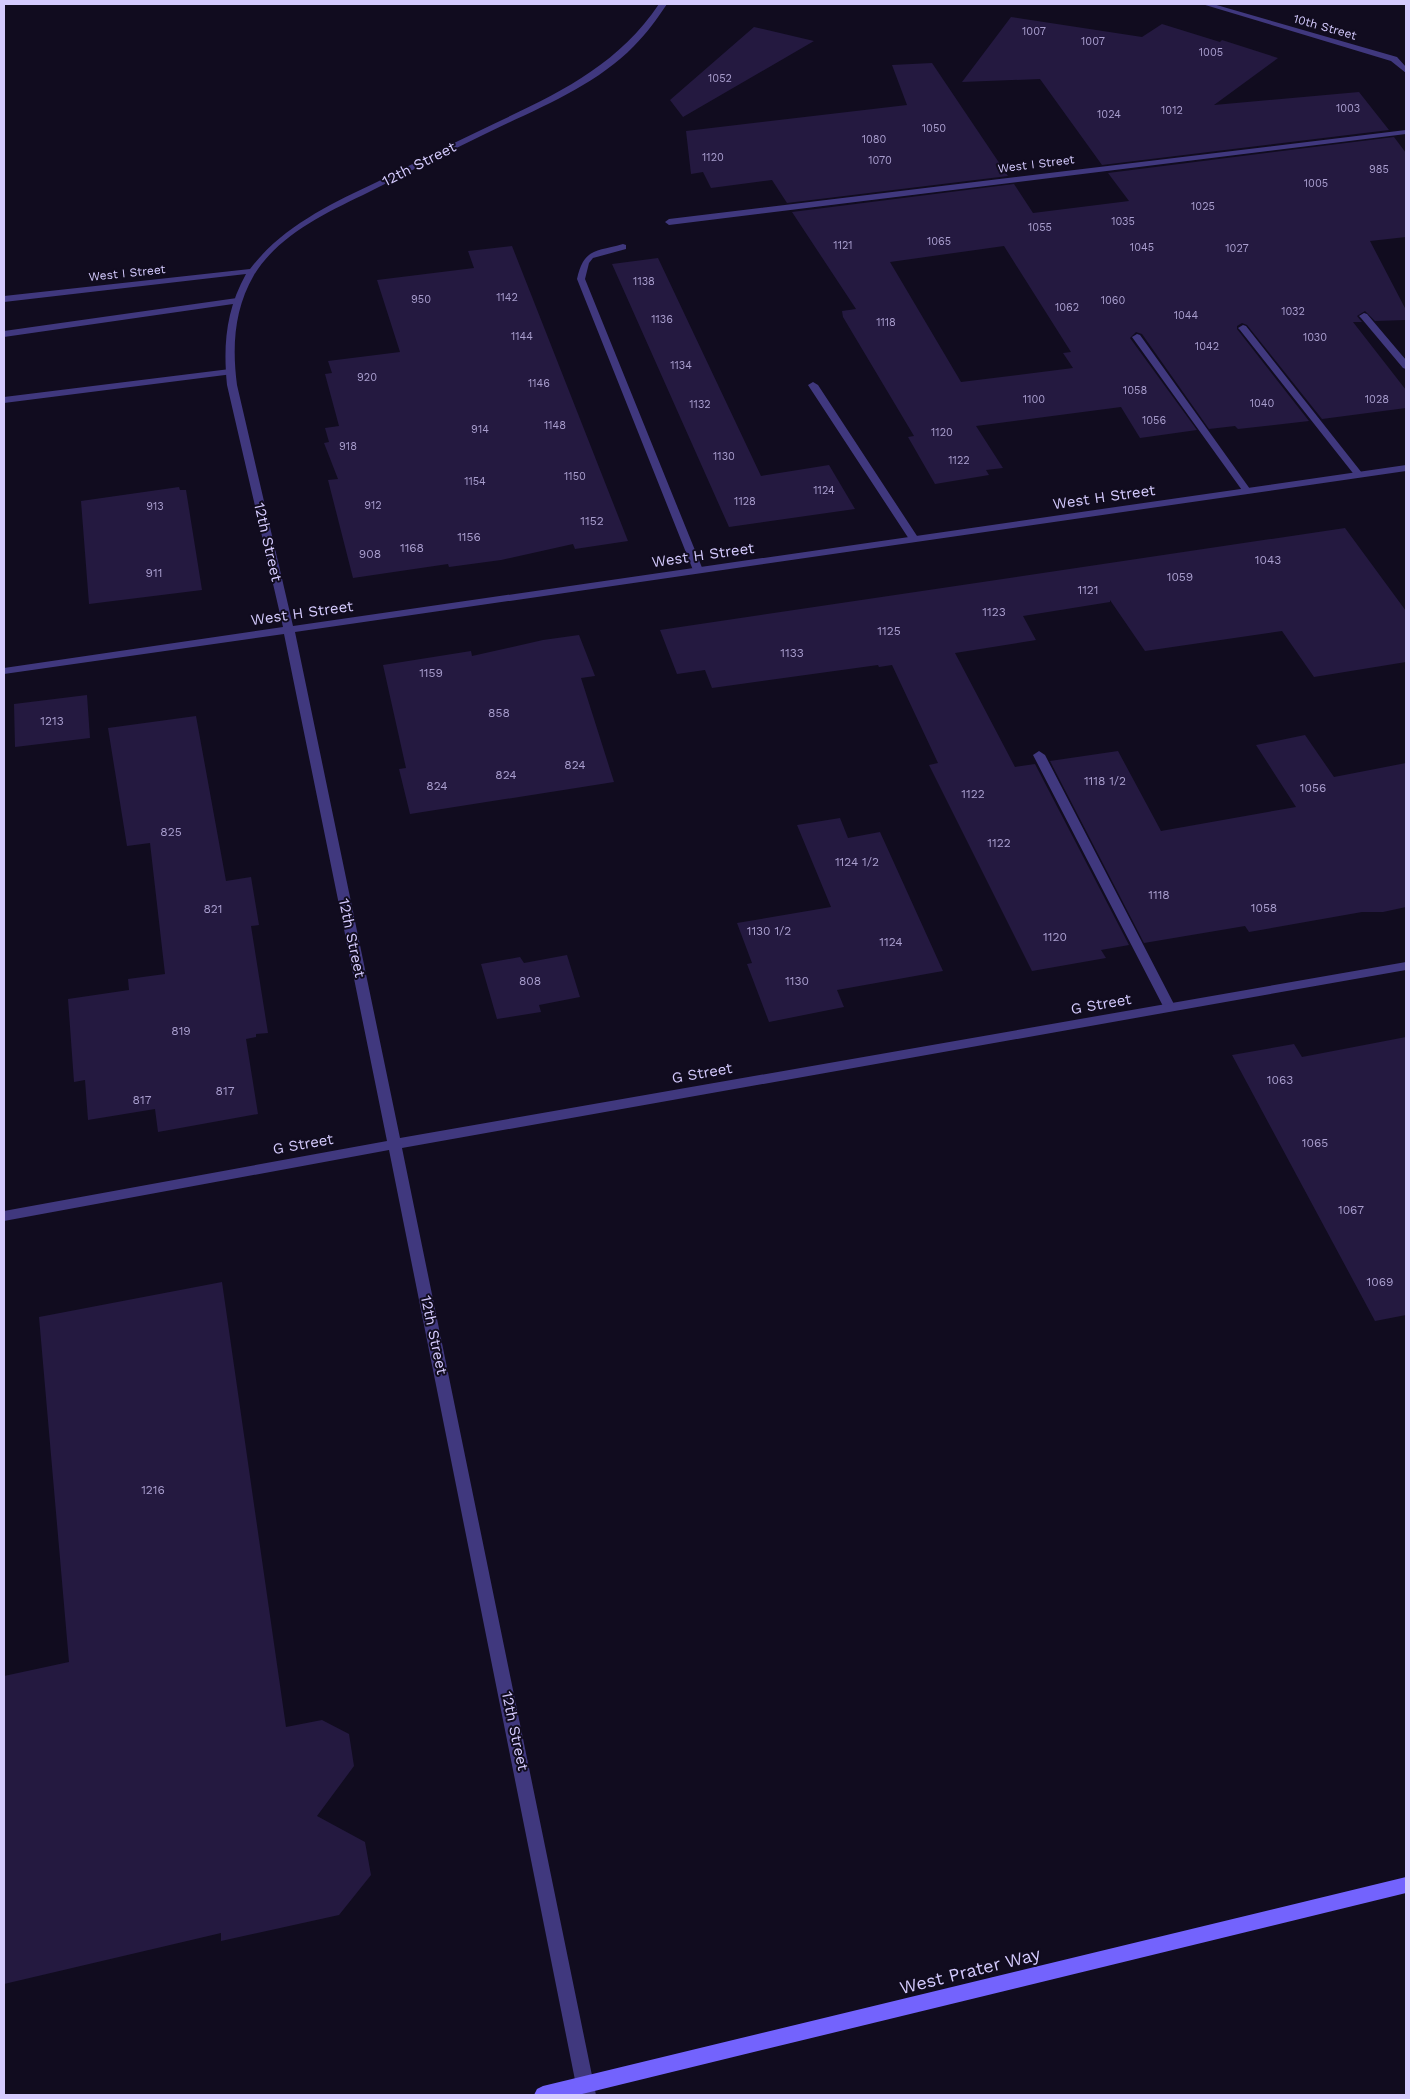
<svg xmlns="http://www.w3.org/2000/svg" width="1410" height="2099" viewBox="0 0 1410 2099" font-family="'Work Sans',sans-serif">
<rect width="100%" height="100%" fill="#110c1f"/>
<path fill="#241940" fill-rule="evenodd" d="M1011,17L1142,37L1162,24L1220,42L1222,40L1278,58L1214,105L1359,92L1389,130L1102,165L1040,79L962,82Z
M754,27L814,41L683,117L670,100Z
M932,63L1008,176L787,203L772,180L711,188L703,172L691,174L686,131L907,105L892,65Z
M1394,137L1406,153V237L1370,241L1406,310V320L1375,321L1365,311L1357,316L1362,322H1353L1406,390V408L1322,419L1247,325L1242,323L1237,326V329L1309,421L1238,429L1235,426L1209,429L1142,334L1136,332L1130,338L1197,430L1140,438L1121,407L976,426L1003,468L986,470L989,475L935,484L908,437L914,436L843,317L842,311L856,309L792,212L1014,184L1033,213L1129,201L1108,173ZM1004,246L1071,352L1063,353L1073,368L961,382L890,262Z
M512,246L628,541L575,549L573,544L501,560L449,567L448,564L353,578L328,480L338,479L324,443L329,442L325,428L339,426L325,374L332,373L328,361L400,352L377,280L474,268L468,251Z
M658,258L761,476L829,465L855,509L729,527L612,264Z
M179,487L180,490H186L202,590L89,604L81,501Z
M1345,528L1406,611V662L1314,677L1282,631L1145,651L1110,600V602L1023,616L1036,640L955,653L1015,767L1035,764L1129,945L1101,950L1106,958L1032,971L929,765L938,763L892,665L879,667L878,665L712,688L705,670L677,674L660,630Z
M579,635L595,676L581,678L614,782L410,814L399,769L406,768L383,665L471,651L472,656L543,640Z
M87,695L90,738L15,747L14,704Z
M196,716L226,881L251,877L259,925L251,926L268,1033L256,1034V1037L246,1039L258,1114L158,1132L155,1109L88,1120L85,1080L74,1082L68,999L129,990L128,979L165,974L150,843L127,846L108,728Z
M1305,735L1334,777L1406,763V907L1383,912H1362L1249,932L1245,926L1144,943L1050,761L1118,751L1161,831L1296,807L1256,745Z
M840,818L848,838L880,832L943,971L837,990L844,1007L769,1022L747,964L752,963L737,923L831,907L797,825Z
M567,955L580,997L539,1005L541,1012L497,1019L481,964L520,957L524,963Z
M1406,1037V1315L1375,1321L1232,1055L1294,1044L1302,1057Z
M222,1282L286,1727L322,1720L349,1734L354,1766L317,1816L365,1842L371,1875L339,1915L221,1941V1933L4,1984V1676L69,1662L39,1317Z"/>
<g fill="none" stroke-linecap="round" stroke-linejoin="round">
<path fill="#40387e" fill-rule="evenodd" d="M623,244L626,245V249L593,258L589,263L585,279L703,570L698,573L693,570L577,279C584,248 595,252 623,244Z
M237,298L240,299V303L4,337V331Z
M1364,313L1367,314L1406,360V369L1403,368L1361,318L1359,316Z
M1243,325L1246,326L1362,473V477H1356L1240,330L1238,328Z
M1137,334L1140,335L1250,489V493H1244L1132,337Z
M230,369L233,370V374L4,403V397Z
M813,382L818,385L919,539L918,541H910L909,539L808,385Z
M1039,751L1045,755L1176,1008L1174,1011H1166L1164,1008L1033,755Z"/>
<path fill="#40387e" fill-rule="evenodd" d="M659,4H667C657,19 647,33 634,46C594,87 536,109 485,134C446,153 408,172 369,192C328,212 279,234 254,275C234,309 232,347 237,385L293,626L1406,465V471L295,632L400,1138L1406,962V970L402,1148L596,2095H578L389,1150L4,1221V1211L387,1141L284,634L4,674V668L283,627L227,385C223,345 226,310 246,274L4,302V296L250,269C282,227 330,204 377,182C411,165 445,147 479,131C549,97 614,71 659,4Z
M1202,4H1213L1397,57L1406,67V73L1391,61Z
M1406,130V134L669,225L665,222L669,219Z"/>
<path fill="#7363fd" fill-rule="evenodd" d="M1406,1877V1893L578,2095H534L537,2089L543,2086Z"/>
</g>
<g text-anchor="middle" stroke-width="4" stroke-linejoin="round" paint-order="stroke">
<g font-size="11" fill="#a99ece">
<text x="1034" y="35">1007</text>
<text x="1093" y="45">1007</text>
<text x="1211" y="56">1005</text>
<text x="720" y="82">1052</text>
<text x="1348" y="112">1003</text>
<text x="1172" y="114">1012</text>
<text x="1109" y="118">1024</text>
<text x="934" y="132">1050</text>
<text x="874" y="143">1080</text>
<text x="713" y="161">1120</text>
<text x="880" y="164">1070</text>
<text x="1379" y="173">985</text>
<text x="1316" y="187">1005</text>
<text x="1203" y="210">1025</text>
<text x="1123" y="225">1035</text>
<text x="1040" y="231">1055</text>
<text x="939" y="245">1065</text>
<text x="843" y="249">1121</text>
<text x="1142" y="251">1045</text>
<text x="1237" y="252">1027</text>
<text x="644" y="285">1138</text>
<text x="507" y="301">1142</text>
<text x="421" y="303">950</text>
<text x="1113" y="304">1060</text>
<text x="1067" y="311">1062</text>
<text x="1293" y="315">1032</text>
<text x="1186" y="319">1044</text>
<text x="662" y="323">1136</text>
<text x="886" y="326">1118</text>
<text x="522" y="340">1144</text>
<text x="1315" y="341">1030</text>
<text x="1207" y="350">1042</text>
<text x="681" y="369">1134</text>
<text x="367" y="381">920</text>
<text x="539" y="387">1146</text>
<text x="1135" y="394">1058</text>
<text x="1034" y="403">1100</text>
<text x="1377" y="403">1028</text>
<text x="1262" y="407">1040</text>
<text x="700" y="408">1132</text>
<text x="1154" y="424">1056</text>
<text x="555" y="429">1148</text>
<text x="480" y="433">914</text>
<text x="942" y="436">1120</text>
<text x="348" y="450">918</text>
<text x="724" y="460">1130</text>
<text x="959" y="464">1122</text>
<text x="575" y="480">1150</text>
<text x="475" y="485">1154</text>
<text x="824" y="494">1124</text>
<text x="745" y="505">1128</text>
<text x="373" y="509">912</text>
<text x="155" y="510">913</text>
</g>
<g font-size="12" fill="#d5cbfe" stroke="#110c1f">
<text transform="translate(1325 27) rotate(16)" y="4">10th Street</text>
<text transform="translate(1036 164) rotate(-7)" y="4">West I Street</text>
<text transform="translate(127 273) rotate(-6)" y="4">West I Street</text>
</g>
<g font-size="12" fill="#a99ece">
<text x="592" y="525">1152</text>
<text x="469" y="541">1156</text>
<text x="412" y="552">1168</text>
<text x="370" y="558">908</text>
<text x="1268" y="564">1043</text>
<text x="154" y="577">911</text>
<text x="1180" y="581">1059</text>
<text x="1088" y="594">1121</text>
<text x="994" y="616">1123</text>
<text x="889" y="635">1125</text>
<text x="792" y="657">1133</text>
<text x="431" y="677">1159</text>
<text x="499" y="717">858</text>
<text x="52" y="725">1213</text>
<text x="575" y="769">824</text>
<text x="506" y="779">824</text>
<text x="1105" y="785">1118 1/2</text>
<text x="437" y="790">824</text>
<text x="1313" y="792">1056</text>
<text x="973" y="798">1122</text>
<text x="171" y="836">825</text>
<text x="999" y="847">1122</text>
<text x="857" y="866">1124 1/2</text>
<text x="1159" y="899">1118</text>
<text x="1264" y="912">1058</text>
<text x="213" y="913">821</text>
<text x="769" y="935">1130 1/2</text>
<text x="1055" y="941">1120</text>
<text x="891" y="946">1124</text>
<text x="530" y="985">808</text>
<text x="797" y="985">1130</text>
<text x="181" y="1035">819</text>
<text x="1280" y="1084">1063</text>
<text x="225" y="1095">817</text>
<text x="142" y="1104">817</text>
<text x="1315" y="1147">1065</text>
<text x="1351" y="1214">1067</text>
<text x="1380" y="1286">1069</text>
<text x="153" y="1494">1216</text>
</g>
<g font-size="15" fill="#d5cbfe" stroke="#110c1f">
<text transform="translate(419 164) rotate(-27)" y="5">12th Street</text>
<text transform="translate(1104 497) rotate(-8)" y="5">West H Street</text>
<text transform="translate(268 542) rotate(77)" y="5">12th Street</text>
<text transform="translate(703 555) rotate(-8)" y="5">West H Street</text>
<text transform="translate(302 613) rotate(-8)" y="5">West H Street</text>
<text transform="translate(352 938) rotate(78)" y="5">12th Street</text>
<text transform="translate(1101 1004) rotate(-10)" y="5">G Street</text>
<text transform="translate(702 1073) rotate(-10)" y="5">G Street</text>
<text transform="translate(303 1144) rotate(-10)" y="5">G Street</text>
<text transform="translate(434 1335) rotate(78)" y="5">12th Street</text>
<text transform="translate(515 1731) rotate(78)" y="5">12th Street</text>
</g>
<g font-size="18" fill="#d5cbfe" stroke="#110c1f">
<text transform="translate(970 1971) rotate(-14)" y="6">West Prater Way</text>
</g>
</g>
<rect width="1410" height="2099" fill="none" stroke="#d5cbfe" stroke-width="10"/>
</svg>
